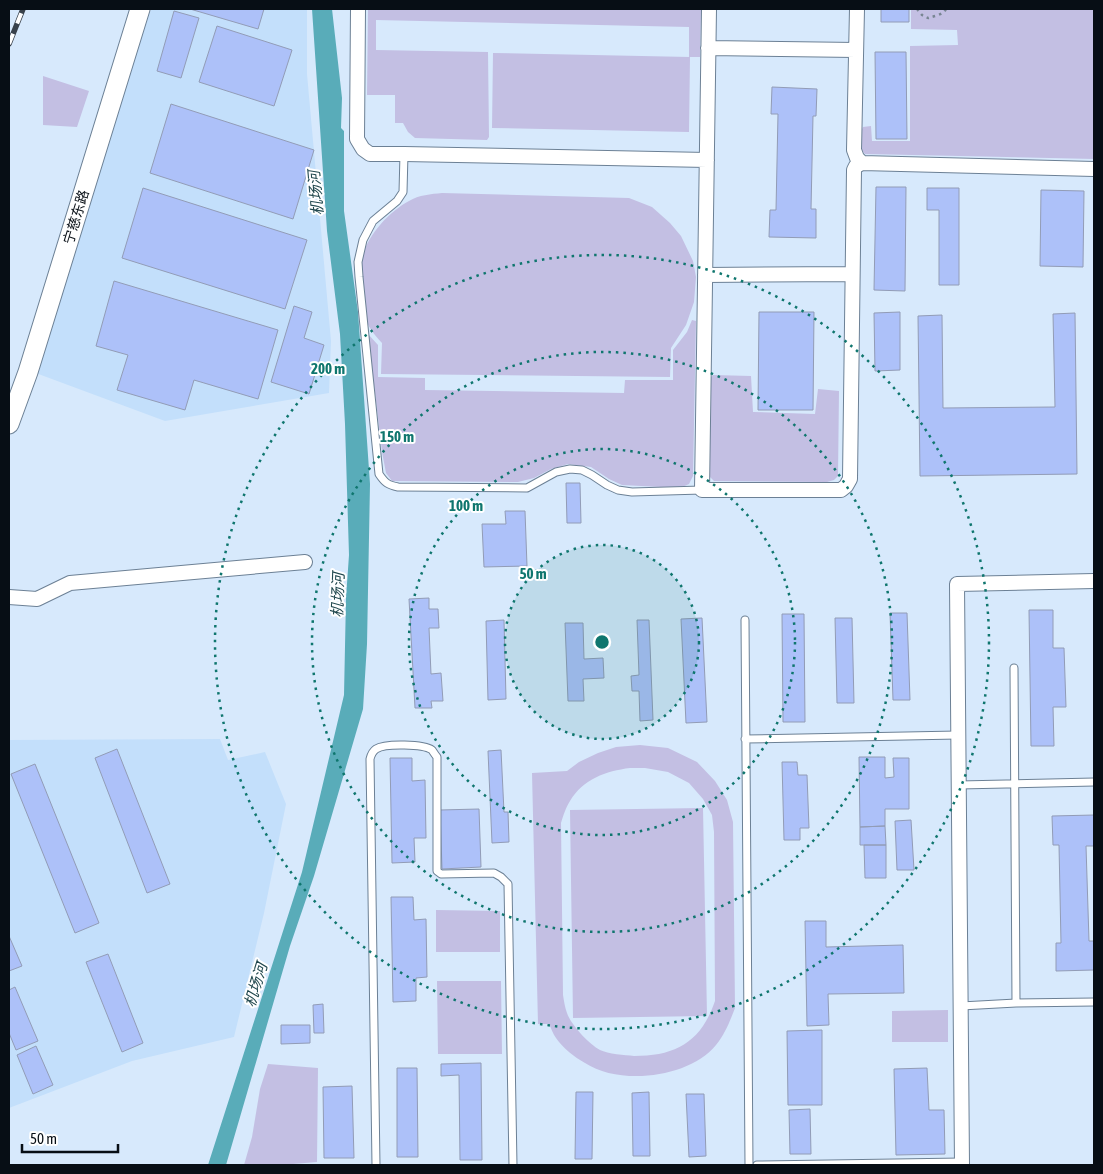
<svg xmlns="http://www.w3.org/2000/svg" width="1103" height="1174" viewBox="0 0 1103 1174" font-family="'Asap Condensed','Noto Sans SC',sans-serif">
<rect width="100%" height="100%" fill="#d7e9fc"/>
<path fill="#c3dffb" d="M151,9H307V74L331,341L329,393L165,421L33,372Z
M220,739L228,760L265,752L286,804L264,913L234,1037L132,1061L9,1108V740Z"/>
<path fill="#c3bfe3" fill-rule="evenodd" d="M368,9H701L700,57H689V27L376,20V50L488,52L489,137L487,140L415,138L408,132L403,123H395V95H367Z
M911,9H1094V159L865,154C857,144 858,138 863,127L871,126L872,141H910V46L958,45L957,30L911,29Z
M493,53L690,57L689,132L492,128Z
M43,76L89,91L77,127L43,125Z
M442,193L629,198L652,207L670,223L681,236L693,261L696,277L694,302L686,325L671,348L670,377L381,374L382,343C364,324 364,316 362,290C362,282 360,272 361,263C364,239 388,212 409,201C419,195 431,194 442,193Z
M692,320L696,321L693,476L689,484L680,488L622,485L609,479L591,467L568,464L551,469L534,478L518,482L392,481L386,473L382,452L368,334L378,345V377L425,378V390L624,393L625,380H673V350L687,332Z
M713,375L751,376L753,412L815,414L818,389L839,391L838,476L834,480L827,482L714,481L710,477L706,469L709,380Z
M640,745L668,748L697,762L715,781L727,800L733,822L735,1008C730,1021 725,1034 716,1045C689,1078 620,1086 585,1063C574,1057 563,1048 556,1038C553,1034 551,1028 549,1024H538L532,773L567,771L579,762L598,753L616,747ZM630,768H645L668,772L689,783L703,799L712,815L714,832L715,1001C701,1042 676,1056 634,1056C625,1055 608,1054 600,1050C589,1044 571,1025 567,1013C565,1008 564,1001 563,995L561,823C563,816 566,807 570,801C583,779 606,771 630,768Z
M703,808L707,1016L573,1018L570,810Z
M436,910L500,911V952H436Z
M437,981H501L502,1054H438Z
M948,1010V1042H892V1011Z
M268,1064L318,1068L317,1162L281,1165H244L252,1137L260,1089Z"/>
<path fill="#59acb9" d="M312,9H332L342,98L341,128L344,131V211L358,312L370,484L367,644L363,709L314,876L290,946L226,1165H208L302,872L344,695L346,598L349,555L345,424L340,334L327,231Z"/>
<path fill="#adc1f9" stroke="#929cb6" d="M190,9H264L258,29Z
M881,9H909V22H881Z
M174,11L199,18L181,78L157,71Z
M217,26L292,50L274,106L199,82Z
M875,52H906L907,139H876Z
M772,87L817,89L816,116H813L811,209H816V238L769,237L770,210H776L778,114H771Z
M171,104L314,150L293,219L150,173Z
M876,187H906L905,291L874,290Z
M143,188L307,240L285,309L122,258Z
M927,188H959V285H939V210H927Z
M1041,190L1084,191L1083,267L1040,266Z
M114,281L278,330L258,399L194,380L185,410L117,390L128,355L96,346Z
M294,306L312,312L304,338L324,345L309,394L271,382Z
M759,312H814L813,410H758Z
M900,312V370L875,371L874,313Z
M1075,313L1077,474L920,476L918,316L942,315L943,408L1055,407L1053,314Z
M566,483H580L581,523H567Z
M505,511H525L527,566L484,567L482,524H506Z
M429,598V609H438L439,628H429L431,674L441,673L443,701H431L432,708H415L409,599Z
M1029,610H1053V648H1064L1066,707H1053L1054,746H1031Z
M890,613H907L910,700H893Z
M782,614H804L805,722H783Z
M702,618L707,722L686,723L681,619Z
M835,618H852L854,703H837Z
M504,620L506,699L488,700L486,621Z
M637,620H649L653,720L640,721L639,691H632L631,676L639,675Z
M565,623H583L584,659L603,658L604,678L583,679L584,701H568Z
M117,749L170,884L147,893L95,758Z
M501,750L504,812H508L509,842L492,843L488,751Z
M859,757H885V778L894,777L893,758H909V809H885V826L860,827Z
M390,758H412V781L425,780L426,838H414L415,862L392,863Z
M782,762H797L798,775H807L809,828H800V840H784Z
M35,764L99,923L75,933L11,774Z
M479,809L481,867L442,869L440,810Z
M1094,815V846H1086L1089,941H1094V970L1056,971V943H1061L1059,845H1053L1052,816Z
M911,820L914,870H897L895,821Z
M885,826L886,845H860V827Z
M864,845H886V878H865Z
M391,897H413L414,920L426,919L427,977L416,978V1001L393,1002Z
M805,921H826V947L903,945L904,993L828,994L829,1025L807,1026Z
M9,936L22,966L9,971Z
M108,954L143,1043L122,1052L86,962Z
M15,987L38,1041L16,1050L9,1033V990Z
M323,1004L324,1033H314L313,1005Z
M281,1025H310V1043L281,1044Z
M822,1030V1105H788L787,1031Z
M36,1046L53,1085L33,1094L17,1055Z
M481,1063L482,1160H460L459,1075L441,1076V1064Z
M397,1068H417L418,1157H397Z
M927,1068L929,1110H944L945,1154L896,1155L894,1069Z
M352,1086L354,1158H324L323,1087Z
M576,1092H593L592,1159H575Z
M649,1092L650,1156H633L632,1093Z
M686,1094H704L706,1156L689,1157Z
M810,1109L811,1154H790L789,1110Z"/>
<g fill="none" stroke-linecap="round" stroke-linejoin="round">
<defs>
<path id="lane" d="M404,154L403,192L397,201L373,221L363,240L358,262L359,277L379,474C385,483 388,485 398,487L527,488L556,472L570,469L582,470L592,475L607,485L618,490L632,492L702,490
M745,620L749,1165
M745,739L958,735
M959,785L1094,782
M1016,1003L1094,1002
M961,1006L1016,1003L1014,668
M376,1165L370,759C371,755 373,751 376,749C385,743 424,744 432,750C432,750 436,756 437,757V871L441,874L494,873L501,877L508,884L513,1165
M757,1165L962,1162"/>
<path id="street" d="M358,9L357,139L363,149L370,154H404L707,160
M709,9L702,490H841L846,486L850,479L854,170L856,166L862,163L1094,169
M857,9L854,150L857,158L862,163
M708,48L856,50
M705,275L852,274
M9,597L37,599L70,583L305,562
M962,1165L957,584L1094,581"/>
<path id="secondary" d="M9,424L28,372L140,9"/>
</defs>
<use href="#lane" stroke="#6c8095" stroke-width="9"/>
<use href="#street" stroke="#6c8095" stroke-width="16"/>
<use href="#secondary" stroke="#6c8095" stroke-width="21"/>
<path stroke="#788592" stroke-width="2.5" stroke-dasharray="2.5 4" stroke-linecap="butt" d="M917,9L922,15L928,18C934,16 943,15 946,9"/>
<use href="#lane" stroke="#fff" stroke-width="7"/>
<use href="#street" stroke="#fff" stroke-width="14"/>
<use href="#secondary" stroke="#fff" stroke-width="19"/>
<defs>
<path id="rail" d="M9,44L23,9"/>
</defs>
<use href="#rail" stroke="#38414b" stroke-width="5.5"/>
<use href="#rail" stroke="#fff" stroke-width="4" stroke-dasharray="11" stroke-linecap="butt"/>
</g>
<circle cx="602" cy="642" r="97" fill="#0f766e" fill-opacity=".12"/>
<g fill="none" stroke="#0f766e" stroke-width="2.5" stroke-dasharray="2.5 5">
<circle cx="602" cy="642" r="97"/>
<circle cx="602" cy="642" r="193"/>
<circle cx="602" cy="642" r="290"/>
<circle cx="602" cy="642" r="387"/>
</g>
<g text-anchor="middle" stroke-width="4" stroke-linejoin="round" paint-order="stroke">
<g font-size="14" fill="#070e15" stroke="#fff">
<text transform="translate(76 217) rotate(-73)" y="5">宁慈东路</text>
</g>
<g font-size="15" font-style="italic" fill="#21484e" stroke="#fff">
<text transform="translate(316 193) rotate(-95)" y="5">机场河</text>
<text transform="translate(338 595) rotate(-88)" y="5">机场河</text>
<text transform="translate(256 985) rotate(-73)" y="5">机场河</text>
</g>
</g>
<circle cx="602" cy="642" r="8" fill="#0f766e" stroke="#fff" stroke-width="2.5"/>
<g font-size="15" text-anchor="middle" font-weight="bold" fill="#0f766e" stroke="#fff" stroke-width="4" stroke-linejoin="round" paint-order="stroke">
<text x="328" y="374">200 m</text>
<text x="397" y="442">150 m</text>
<text x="466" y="511">100 m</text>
<text x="533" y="579">50 m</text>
</g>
<rect width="1103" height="1174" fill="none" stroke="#070e15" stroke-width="20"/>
<path d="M22 1144v8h96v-8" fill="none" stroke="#070e15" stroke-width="2.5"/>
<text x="30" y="1144" font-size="15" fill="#070e15" stroke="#ffffff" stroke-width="4" paint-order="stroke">50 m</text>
</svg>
